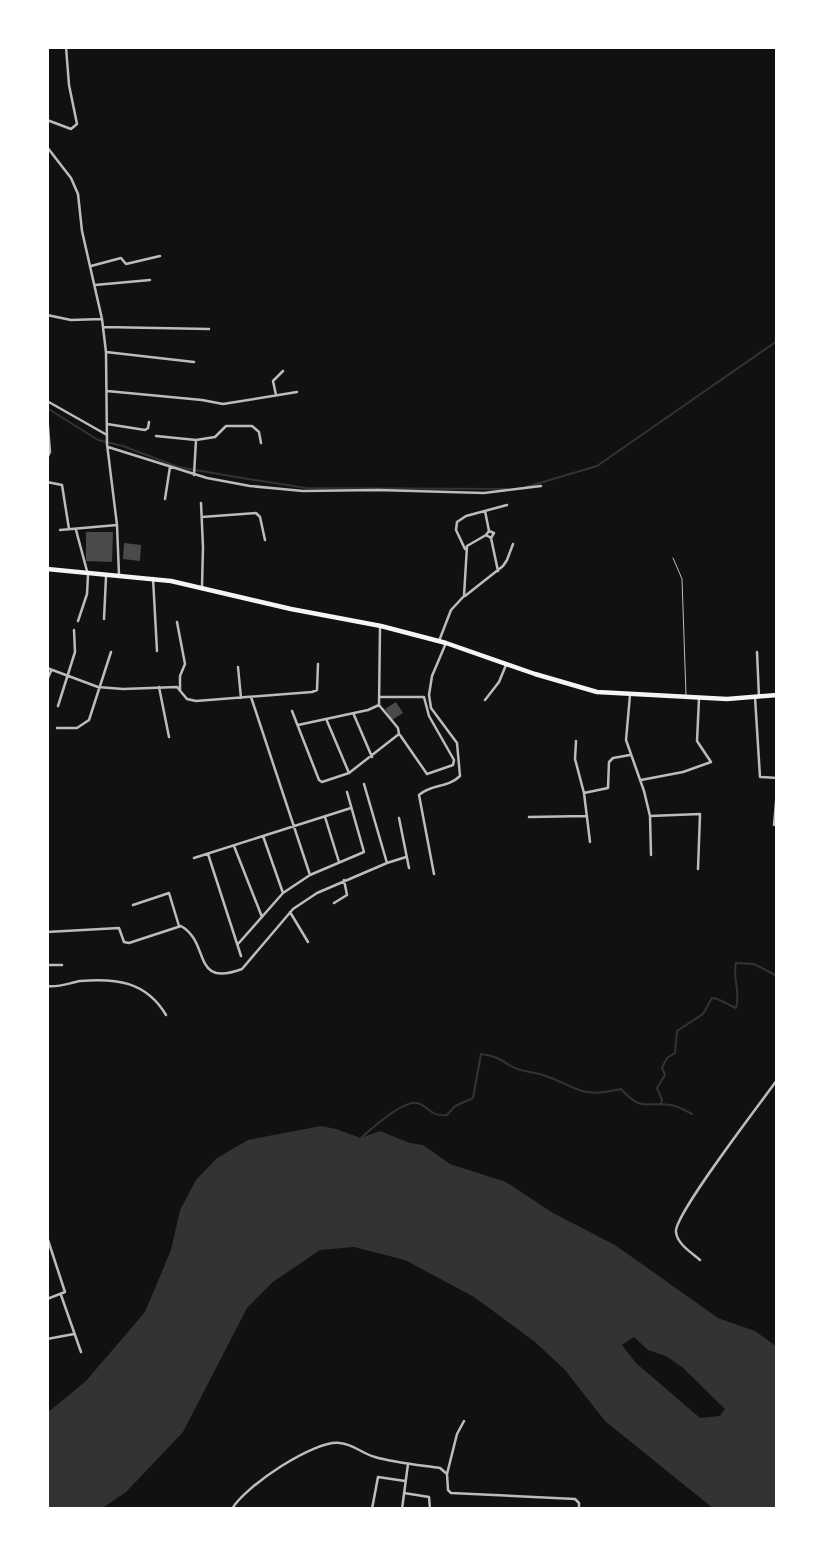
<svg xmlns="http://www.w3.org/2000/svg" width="824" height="1556" viewBox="0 0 824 1556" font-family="Quicksand,sans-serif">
<rect width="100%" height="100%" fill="#111"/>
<path fill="#333" fill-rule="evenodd" d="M321,1126L336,1129L361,1138L380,1131L410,1143L423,1145L450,1164L506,1182L553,1213L615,1245L718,1318L755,1331L777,1347V1509H714L605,1421L565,1370L535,1342L474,1297L405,1260L354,1247L320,1250L273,1282L247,1308L183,1432L126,1492L101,1509H47V1413L86,1381L145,1312L171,1250L180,1210L196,1180L217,1158L248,1140ZM634,1337L648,1350L666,1356L682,1367L725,1409L720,1416L700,1418L636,1363L622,1345Z"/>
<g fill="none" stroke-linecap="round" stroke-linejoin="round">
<path stroke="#333" stroke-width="2" d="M47,408L98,440L123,446L178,467L236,477L306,488L507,489
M526,487L597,466L777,341
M660,1105L662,1100L657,1088L665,1075L662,1068L667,1058L675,1053L677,1031L703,1014L712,998C722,999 727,1005 736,1008C741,991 732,979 736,963L754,964L777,976
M361,1138C371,1129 403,1100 417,1103C429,1106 430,1117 447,1115L455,1106L473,1098L481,1054C494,1055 501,1060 511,1066C521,1072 533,1072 543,1075C579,1087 579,1099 621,1089C643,1113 645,1101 671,1105C678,1106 686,1111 692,1114"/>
</g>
<path fill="#4a4a4a" d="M86,532H113L112,562L86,561Z
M124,543L141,545L140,561L123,559Z
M396,702L403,713L392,720L385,709Z"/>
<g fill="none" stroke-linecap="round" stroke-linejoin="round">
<path stroke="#bcbcbc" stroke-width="1" d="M673,558L682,579L686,695"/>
<path stroke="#bcbcbc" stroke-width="2.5" d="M47,120L71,129L77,124L69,85L66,47
M47,147L71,178L78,194L82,231L102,319L106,352L107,444L117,525L119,575
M91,266L121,258L126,264L160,256
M95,285L150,280
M47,315L71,320L102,319
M103,327L209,329
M106,352L194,362
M107,391L202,400L223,404L297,392
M276,395L273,381L283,371
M47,401L107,435
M47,414L50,452L47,458
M107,424L145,430L148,428L149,422
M156,436L196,440
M108,447L207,478L250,486L303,491L378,490L484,493L541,486
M194,475L196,440L215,437L226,426H252L259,432L261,443
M47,482L62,485L69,529
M165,499L170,467
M201,503L203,547L202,587
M485,511L489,531
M202,517L256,513L260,517L265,540
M60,530L117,525
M76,530L87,571
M489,531L494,533L491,538L486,535Z
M491,538L498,571
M465,549L456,530L457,522L466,516L507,505
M153,578L157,651
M465,596L503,566L507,560L513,544
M104,619L106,577
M78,621L87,594L88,575
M177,622L185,664L180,676V690
M439,641L451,610L464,596L467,546L486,535
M757,652L759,697
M238,667L241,698
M47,668L98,687L123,689L177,687L187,699L196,701L312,692L317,690L318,664
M47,680L51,671
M159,687L169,737
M630,695L626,740L644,791L650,816L651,855
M251,697L310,875
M380,697H424L429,716L454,760L453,765L427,774L400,735
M755,697L760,777L777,778
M485,700L499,682L506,665
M58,706L75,652L74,630
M292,711L319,780L322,782L349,773L399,734L398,728L379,705
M354,715L372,757
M327,721L349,773
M298,725L368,710L379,705L380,628
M57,728H77L89,720L111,652
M576,741L575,759L584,793
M641,780L683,772L711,762L697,741L699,699
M364,784L387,863
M650,816L700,814L698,869
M325,817L339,862
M529,817L586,816
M399,818L409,868
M774,825L777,791
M263,836L283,893
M590,842L584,793L608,788L609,762L613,758L630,755
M234,846L262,917
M208,854L241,956
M194,858L351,808
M434,874L419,795C431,784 448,788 460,776L457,743L431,708L429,695L432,676L446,643
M334,903L347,895L344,880
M133,905L169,893L179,926
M290,912L308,942
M47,932L119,928L124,942L129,943L181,926C211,943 191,988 242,969L293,909L317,893L387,863L406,857
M238,944L283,893L310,875L364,852L347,792
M47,965H62
M47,986C58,988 69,983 80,981C115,978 146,981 166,1015
M47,1237L65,1292L47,1299
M700,1260C692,1253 677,1244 676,1232C673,1216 762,1101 777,1080
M61,1295L81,1352
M47,1339L74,1334
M447,1474L457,1434L464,1421
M404,1493L429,1497L430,1509
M232,1509C244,1487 315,1439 340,1443C353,1444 363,1454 375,1457C396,1463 419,1465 440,1468L447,1474L448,1490L451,1493L575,1499L579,1503V1509
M372,1509L378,1477L405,1481
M402,1509L408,1464"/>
<path stroke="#f5f5f5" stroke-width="4.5" d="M47,569L171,581L291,609L381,626L446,643L535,674L597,692L727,699L777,695"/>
</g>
<rect width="824" height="1556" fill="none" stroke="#ffffff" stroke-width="98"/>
</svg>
